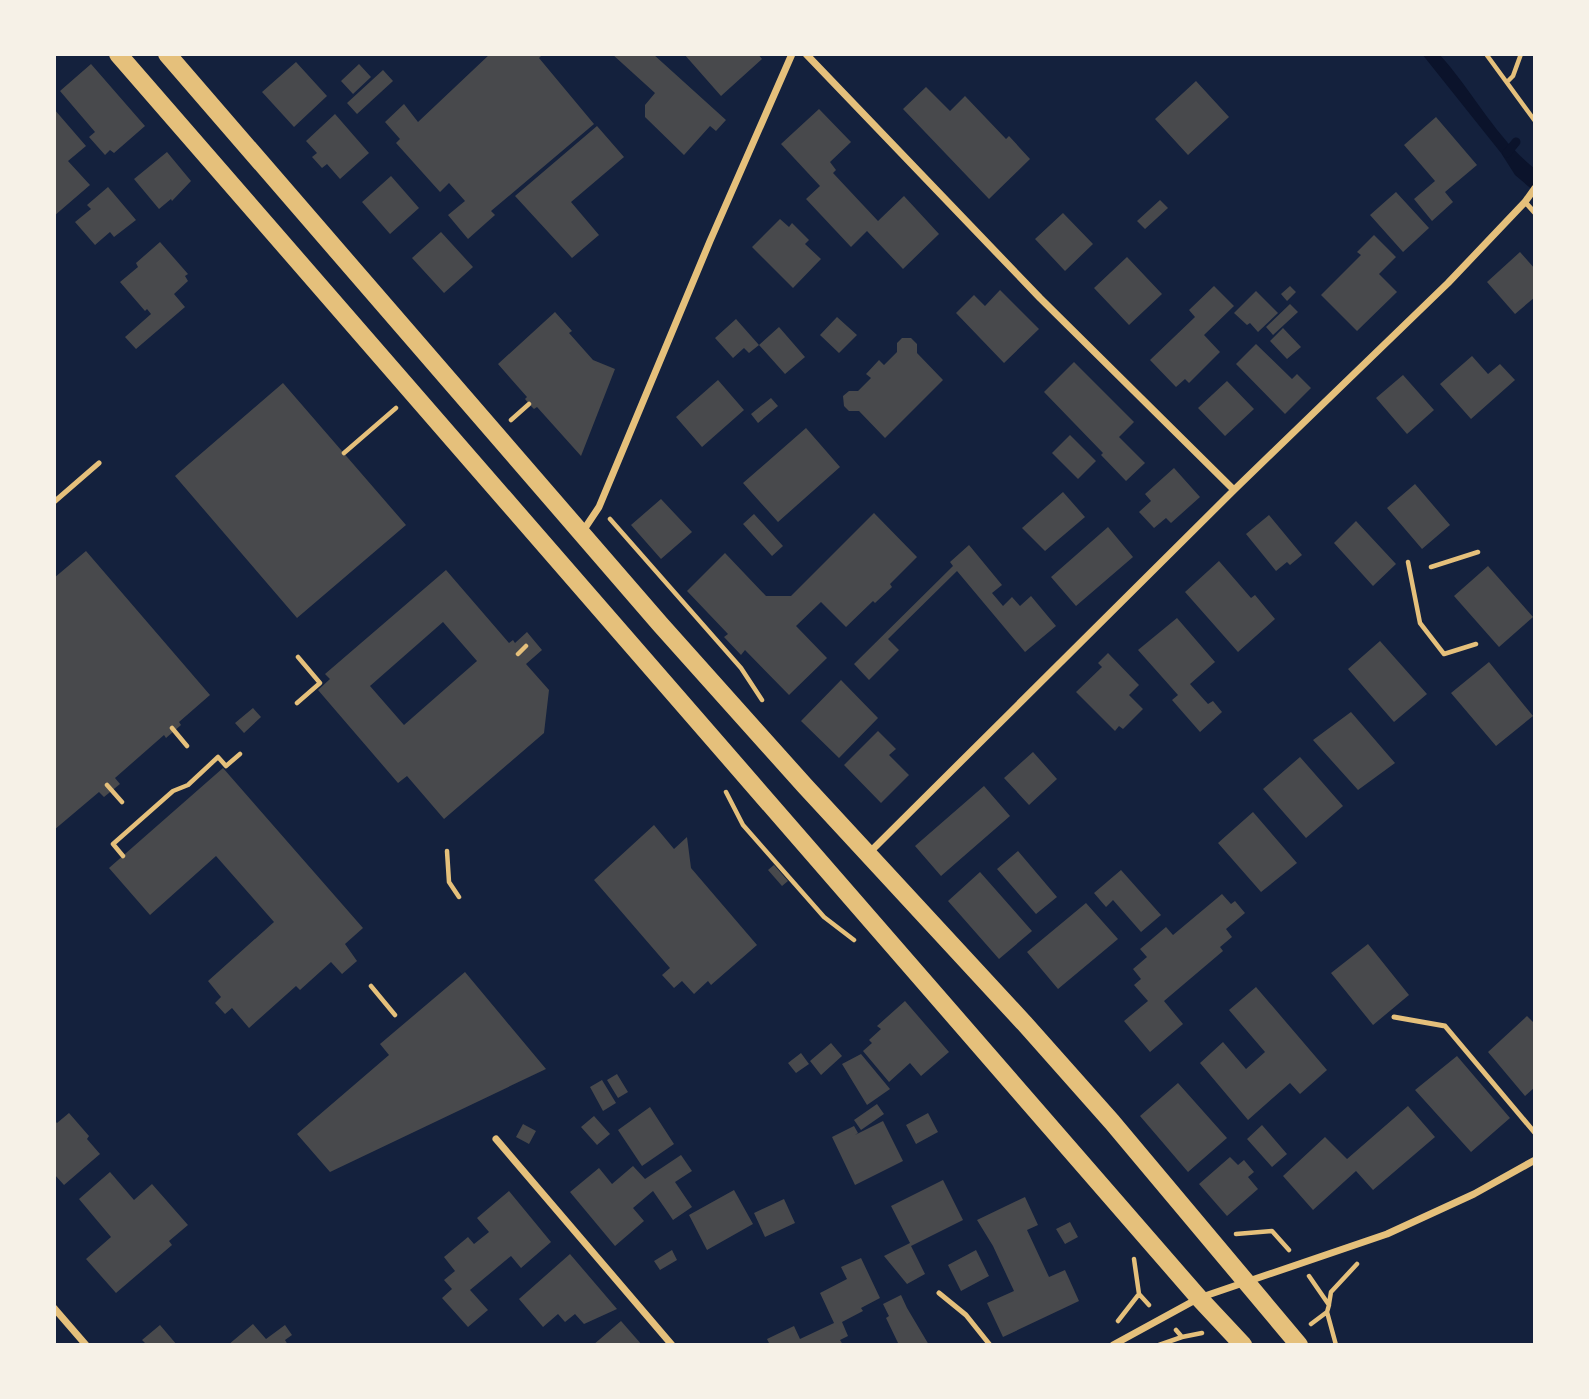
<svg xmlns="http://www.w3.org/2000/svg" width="1589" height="1399" viewBox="0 0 1589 1399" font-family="'Source Serif 4',serif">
<rect width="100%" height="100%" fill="#14213d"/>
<path fill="#0b132b" d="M1422,54H1439C1473,91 1495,137 1535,169V192L1515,175L1501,153Z"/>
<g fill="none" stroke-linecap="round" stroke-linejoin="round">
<path stroke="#0b132b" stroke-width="9" d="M1507,153L1516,142"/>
</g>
<path fill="#48494c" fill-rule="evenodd" d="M490,54H543L539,58L594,124L491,211L495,215L468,239L448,215L465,201L449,183L440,192L396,143L400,139L385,122L404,104L418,122Z
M612,54H653L726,120L716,131L710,126L684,155L645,117V105L655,93Z
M684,54H758L762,59L721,96Z
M296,62L327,96L294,127L262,92Z
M91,64L145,126L114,153L110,150L105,155L89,137L95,132L60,91Z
M359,64L371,77L353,94L341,81Z
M383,70L393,81L357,114L347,103Z
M1196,81L1229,117L1188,155L1155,119Z
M926,87L950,111L965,96L1006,139L1009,136L1030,159L989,199L903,109Z
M54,109L86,146L68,161L90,185L54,216Z
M819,109L851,142L830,162L836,170L833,173L878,221L904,196L939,234L903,269L867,231L851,247L806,199L820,186L781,144Z
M335,114L369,153L340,179L327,164L322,168L312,157L317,153L306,141Z
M1436,117L1477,165L1445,192L1453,202L1432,221L1414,199L1435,181L1404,145Z
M597,126L624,157L571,202L599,235L572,258L515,196Z
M167,152L191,181L172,201L171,199L159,209L134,179Z
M391,176L419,208L390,234L362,202Z
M108,187L136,220L114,237L110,232L95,245L75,222L91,209L87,205Z
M1396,192L1429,228L1403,252L1370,215Z
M1160,200L1168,208L1145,229L1137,221Z
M1063,213L1093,244L1065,271L1035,239Z
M780,219L789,227L792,223L809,240L805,244L821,259L793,288L752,247Z
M441,232L473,267L444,293L412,258Z
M1374,235L1396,257L1379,274L1397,292L1357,331L1321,295L1361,255L1357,252Z
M160,242L188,274L185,276L188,281L174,294L185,307L136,349L125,337L151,314L147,309L145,311L120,282L138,267L136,263Z
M1520,252L1535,269V297L1515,314L1487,282Z
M1127,257L1162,294L1129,325L1094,288Z
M1214,286L1234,306L1204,335L1220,352L1189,383L1185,379L1176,387L1150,360L1195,317L1189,310Z
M1290,286L1296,292L1287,301L1281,294Z
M1000,290L1039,329L1004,363L956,313L974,295L985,306Z
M1256,291L1278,313L1258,332L1250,323L1247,325L1234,313Z
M1290,304L1298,312L1273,335L1266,327Z
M555,312L572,331L569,333L593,360L615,369L581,456L537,407L534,409L529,404L525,399L527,397L498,364Z
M837,317L857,335L839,353L820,335Z
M736,319L759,345L749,353L744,348L733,358L715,338Z
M779,327L805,357L785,374L759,345Z
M1283,328L1301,347L1287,359L1270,341Z
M902,338H911L917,344V353L943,380L885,438L859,411H849L844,406L843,396L849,391H858L871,378L866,374L879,360L884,365L897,352V343Z
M1256,344L1292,379L1297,374L1311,388L1285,414L1236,364Z
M1472,356L1488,374L1500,364L1515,380L1471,419L1440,384Z
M1074,362L1134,422L1119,437L1145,463L1126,481L1101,455L1103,453L1044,392Z
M1403,375L1434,410L1407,434L1376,398Z
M718,380L744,410L702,447L676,417Z
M1227,381L1254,409L1225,436L1198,408Z
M283,383L406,525L297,618L175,476Z
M771,398L778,406L758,423L751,414Z
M806,428L840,467L778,522L743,483Z
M1070,435L1096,461L1078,479L1052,453Z
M1174,468L1200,497L1171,523L1166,518L1154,528L1139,512L1151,501L1145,494Z
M1415,484L1450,525L1422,549L1387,508Z
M1063,492L1085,517L1045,551L1022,528Z
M661,499L692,532L661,559L631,525Z
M874,513L917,557L890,584L892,587L875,603L873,601L846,627L821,602L796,626L827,658L789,695L745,650L741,655L724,637L728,634L687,591L725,553L766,596H791Z
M754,514L783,546L772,556L743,524Z
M1269,515L1302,555L1290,565L1287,562L1276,571L1246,534Z
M1356,521L1396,564L1373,586L1334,543Z
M1108,527L1133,557L1076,606L1051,577Z
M969,545L1002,585L992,593L1003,606L1012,597L1020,606L1031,596L1056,626L1025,652L957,571L888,639L899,650L869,680L854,664L953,566L950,562Z
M86,551L210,695L179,722L181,725L166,738L164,735L115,778L120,784L104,797L99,792L54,830V578Z
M1219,561L1251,598L1255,595L1275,619L1238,652L1185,592Z
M1488,566L1533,617L1499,647L1454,596Z
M446,570L509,643L513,640L515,643L527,632L542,650L526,664L549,690L544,733L444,819L407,776L398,783L318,690L330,679L325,674ZM443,622L477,661L404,725L370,686Z
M1177,618L1215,662L1190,684L1208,704L1213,701L1222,712L1200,732L1172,700L1178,695L1138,650Z
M1380,641L1427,694L1394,722L1348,669Z
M1108,653L1139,685L1129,695L1143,709L1123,729L1119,726L1115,731L1076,692L1102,667L1098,663Z
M1489,662L1533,716L1496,746L1451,693Z
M841,680L878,718L839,758L801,721Z
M253,708L261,717L244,733L235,723Z
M1351,712L1395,763L1358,790L1313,740Z
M878,731L896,749L889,755L909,775L881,803L844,765Z
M1033,752L1057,779L1029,805L1004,778Z
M1300,757L1343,806L1306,838L1263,789Z
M223,768L363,928L345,944L357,961L342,974L331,962L300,990L296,986L249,1028L232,1008L225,1014L215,1003L221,997L208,981L274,922L216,856L150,915L109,868Z
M984,786L1010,816L941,876L915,846Z
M1253,812L1297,863L1261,892L1218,843Z
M654,825L674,849L687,837L691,868L757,945L711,985L708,981L694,994L682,981L674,988L662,975L670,968L594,880Z
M1018,851L1057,897L1036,914L997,869Z
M774,865L788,881L782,886L768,870Z
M1121,870L1161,915L1141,932L1113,900L1106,907L1094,893Z
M980,872L1032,931L999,959L948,901Z
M1222,894L1231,904L1235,901L1245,913L1226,929L1232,937L1220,947L1223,951L1164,1001L1183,1024L1150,1052L1124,1021L1148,1001L1134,985L1141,979L1133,969L1147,957L1140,949L1166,927L1173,935Z
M1086,903L1118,939L1058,989L1027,952Z
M1368,944L1409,995L1373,1025L1331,973Z
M465,972L546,1069L330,1172L297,1134L389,1055L380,1044Z
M1256,987L1327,1070L1300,1094L1290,1083L1248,1120L1200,1063L1223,1042L1246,1069L1265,1052L1229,1010Z
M905,1001L949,1052L921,1076L910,1063L889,1082L863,1051L872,1043L869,1040L881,1029L877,1026Z
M1527,1016L1535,1024V1087L1525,1096L1488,1052Z
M831,1043L842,1056L821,1075L810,1061Z
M801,1053L809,1064L796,1073L788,1063Z
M861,1054L890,1089L867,1105L842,1064Z
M1457,1056L1510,1118L1471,1152L1415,1090Z
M617,1074L628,1092L618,1098L607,1080Z
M602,1080L616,1103L603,1111L590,1087Z
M1178,1083L1227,1138L1188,1172L1140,1116Z
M877,1104L884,1114L861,1130L854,1120Z
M1408,1106L1435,1137L1373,1190L1356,1171L1313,1210L1283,1176L1325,1137L1347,1159Z
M650,1107L674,1144L642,1166L618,1130Z
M69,1113L89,1136L87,1139L100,1154L64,1185L54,1174V1120L57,1123Z
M928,1113L938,1132L916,1144L906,1125Z
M594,1116L610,1134L597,1145L581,1127Z
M883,1121L903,1161L855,1185L832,1137L854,1126L858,1133L855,1135Z
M523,1124L536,1131L529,1144L516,1137Z
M1262,1125L1287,1154L1272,1167L1247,1139Z
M681,1155L692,1171L675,1182L692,1207L673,1220L653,1191L633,1208L644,1221L615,1246L570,1192L599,1168L612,1184L633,1166L645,1179Z
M1230,1157L1238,1165L1244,1160L1254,1172L1248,1177L1258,1189L1227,1216L1199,1184Z
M110,1172L134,1200L152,1184L188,1225L169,1241L172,1245L116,1293L86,1259L111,1237L79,1199Z
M943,1180L963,1220L911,1246L925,1274L907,1284L884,1256L910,1243L891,1206Z
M734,1190L753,1224L707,1250L689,1215Z
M509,1191L551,1242L521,1268L511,1256L470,1290L488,1310L468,1327L442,1298L452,1289L444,1280L455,1271L444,1257L468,1237L474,1244L489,1232L477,1218Z
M1025,1197L1038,1225L1027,1230L1049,1277L1065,1270L1079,1301L1003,1337L987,1303L1014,1291L993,1246L977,1220Z
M784,1199L795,1223L765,1237L754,1213Z
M1070,1222L1078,1237L1065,1244L1056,1229Z
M672,1250L677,1260L660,1270L654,1261Z
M976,1250L989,1276L961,1291L948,1265Z
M570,1254L617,1309L584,1324L575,1314L565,1322L558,1314L543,1327L519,1299Z
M861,1258L880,1298L861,1308L863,1311L842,1322L848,1336L840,1340L843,1345H770L767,1339L794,1326L800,1339L834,1323L820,1293L847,1279L841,1267Z
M901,1295L907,1308L929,1345H899L886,1318L889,1316L883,1304Z
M621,1321L642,1345H593Z
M253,1324L266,1339L285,1325L292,1335L285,1340L288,1345H228Z
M160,1325L177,1345H147L142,1340Z"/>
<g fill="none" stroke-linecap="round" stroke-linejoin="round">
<path stroke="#e5c07b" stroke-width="4.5" d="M1486,54L1535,121
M1507,82L1513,76L1521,54
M511,420L529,404
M344,453L396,408
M610,519L741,668L762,700
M1408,562L1420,623L1444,654L1476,644
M1431,567L1478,552
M518,654L526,646
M297,703L320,683L298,657
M172,728L187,746
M107,785L122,802
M726,792L743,825L824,917L854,940
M447,851L449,882L459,897
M123,856L113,844L173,791L188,785L218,757L226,766L240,754
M371,986L395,1015
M1236,1234L1272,1231L1289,1250
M1134,1259L1139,1294L1149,1305
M1309,1276L1329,1305L1327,1312L1336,1345
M1329,1304L1331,1292L1357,1264
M1118,1321L1139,1294
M1311,1324L1327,1312
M1176,1330L1182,1337L1202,1333
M1159,1345L1182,1337"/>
<path stroke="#e5c07b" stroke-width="5" d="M1525,202L1535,213
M54,502L99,463
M1394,1017L1445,1026L1535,1133
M939,1293L966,1315L990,1345"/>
<path stroke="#e5c07b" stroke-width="7" d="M806,54L1040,298L1234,490
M583,531L599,507L710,241L792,54
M869,853L1234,490L1448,283L1525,202L1535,188
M496,1139L672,1345
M54,1308L86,1345
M1113,1345L1199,1298L1387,1234L1474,1194L1535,1160"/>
<path stroke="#e5c07b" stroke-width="18" d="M118,54L1199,1298L1243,1345
M167,54L660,624L805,786L1025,1024L1112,1122L1299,1345"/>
</g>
<rect width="1589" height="1399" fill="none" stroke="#f6f1e7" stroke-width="112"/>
</svg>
